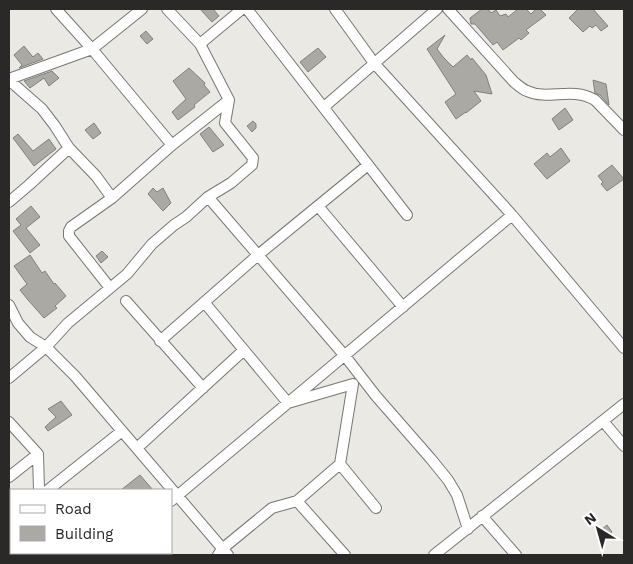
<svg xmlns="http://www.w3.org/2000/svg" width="633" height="564" viewBox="0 0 633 564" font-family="'Work Sans',sans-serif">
<rect width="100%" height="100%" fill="#ebe9e3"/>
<path fill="#aba9a4" stroke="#83817c" d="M200,9H213L219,16L212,22Z
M482,9H488L491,13L496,10L500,16L506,14L508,17L518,9H526L531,14L536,9H540L546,15L526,30L529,33L521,40L519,38L503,50L497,42L493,45L475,24H471L470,18Z
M578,9H593L608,26L601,31L596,25L592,28L590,26L583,32L569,18Z
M146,31L153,39L147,44L140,36Z
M445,35L437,49L444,58L453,67L467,55L471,60L472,58L486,75L492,94L474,91L481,101L466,113V112L456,119L445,102L456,94L427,49Z
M24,46L33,57L38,53L43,59L19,68L22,65L14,55Z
M318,48L326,57L308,72L300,62Z
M189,68L205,83L204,85L210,92L194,105L195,107L178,120L172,112L186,99L173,81Z
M52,71L59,78L49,86L44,78L30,88L24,81Z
M593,80L606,84L609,105L600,95L595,93Z
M565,108L573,120L559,130L552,119Z
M253,121L256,124V128L252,132L247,126Z
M94,123L101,133L93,139L85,130Z
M209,127L224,145L213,152L200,134Z
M18,134L33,151L49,139L56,149L34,166L13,138Z
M561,148L570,161L547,179L534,164L547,153L550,157Z
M612,165L624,179L607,191L601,184L603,182L598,176Z
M153,188L157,192L163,188L171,203L163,211L148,194Z
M31,206L40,217L26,228L40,245L30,253L13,231L21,225L16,219Z
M102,251L108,257L101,263L96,256Z
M30,255L42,273L45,271L54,284L55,283L66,296L55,306L57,308L44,318L28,300L20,290L27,284L14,266Z
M61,401L72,415L48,431L45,427L56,417L48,409Z
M140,475L153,490H121Z
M607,525L612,532L606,536L601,530Z"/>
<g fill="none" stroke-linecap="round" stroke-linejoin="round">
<defs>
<path id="minor" d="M56,9L92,49L172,145
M247,9L407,215
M335,9L374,63L512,215L624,348
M448,9L514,82C518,85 522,89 527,91C549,101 571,86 595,100L624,130
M200,44L242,9
M9,79L92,49L142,9
M9,80L42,109L55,126L69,148L96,176L112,198
M324,107L437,9
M208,197L345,356L376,396L431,459L448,480L457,495L468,529
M9,202L29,185L69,148
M318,206L403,307
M110,288L69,236V231L71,227L112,198L172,145L229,100
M126,301L203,388
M204,302L288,403L353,384L340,464L376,508
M9,305L18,323L30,337L46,347L75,376L228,555
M160,341L258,255L368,165
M9,378L46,347L68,323L127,274L152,244L174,225L186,217L208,197L231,183L252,165L253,158L225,123L229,100L200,44L167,9
M603,421L624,446
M9,422L38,454L39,490
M137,448L244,350
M9,477L38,454
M48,490L122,431
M171,501L512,215
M297,501L345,555
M482,516L516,555
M9,522L11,520
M75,553L76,555
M105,555L108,553
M218,555L222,549L272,508L297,501L340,464
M434,555L624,404"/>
</defs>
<use href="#minor" stroke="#787772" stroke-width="12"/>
<use href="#minor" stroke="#fff" stroke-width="10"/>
</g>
<rect width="633" height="564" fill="none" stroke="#2a2927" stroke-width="20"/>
<rect x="10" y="489" width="162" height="65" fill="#ffffff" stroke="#aaa9a9"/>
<rect x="20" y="505" width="25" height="8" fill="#ffffff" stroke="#aaa9a9"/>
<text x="55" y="514" font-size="15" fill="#2a2927">Road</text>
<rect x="20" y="526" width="25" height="15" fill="#aba9a4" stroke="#aaa9a9"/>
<text x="55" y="539" font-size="15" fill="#2a2927">Building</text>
<g transform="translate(598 529) rotate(323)" stroke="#ffffff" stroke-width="4" paint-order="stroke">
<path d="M0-4L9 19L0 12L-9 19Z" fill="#2a2927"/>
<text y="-8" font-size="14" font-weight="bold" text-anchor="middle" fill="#2a2927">N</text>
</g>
</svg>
